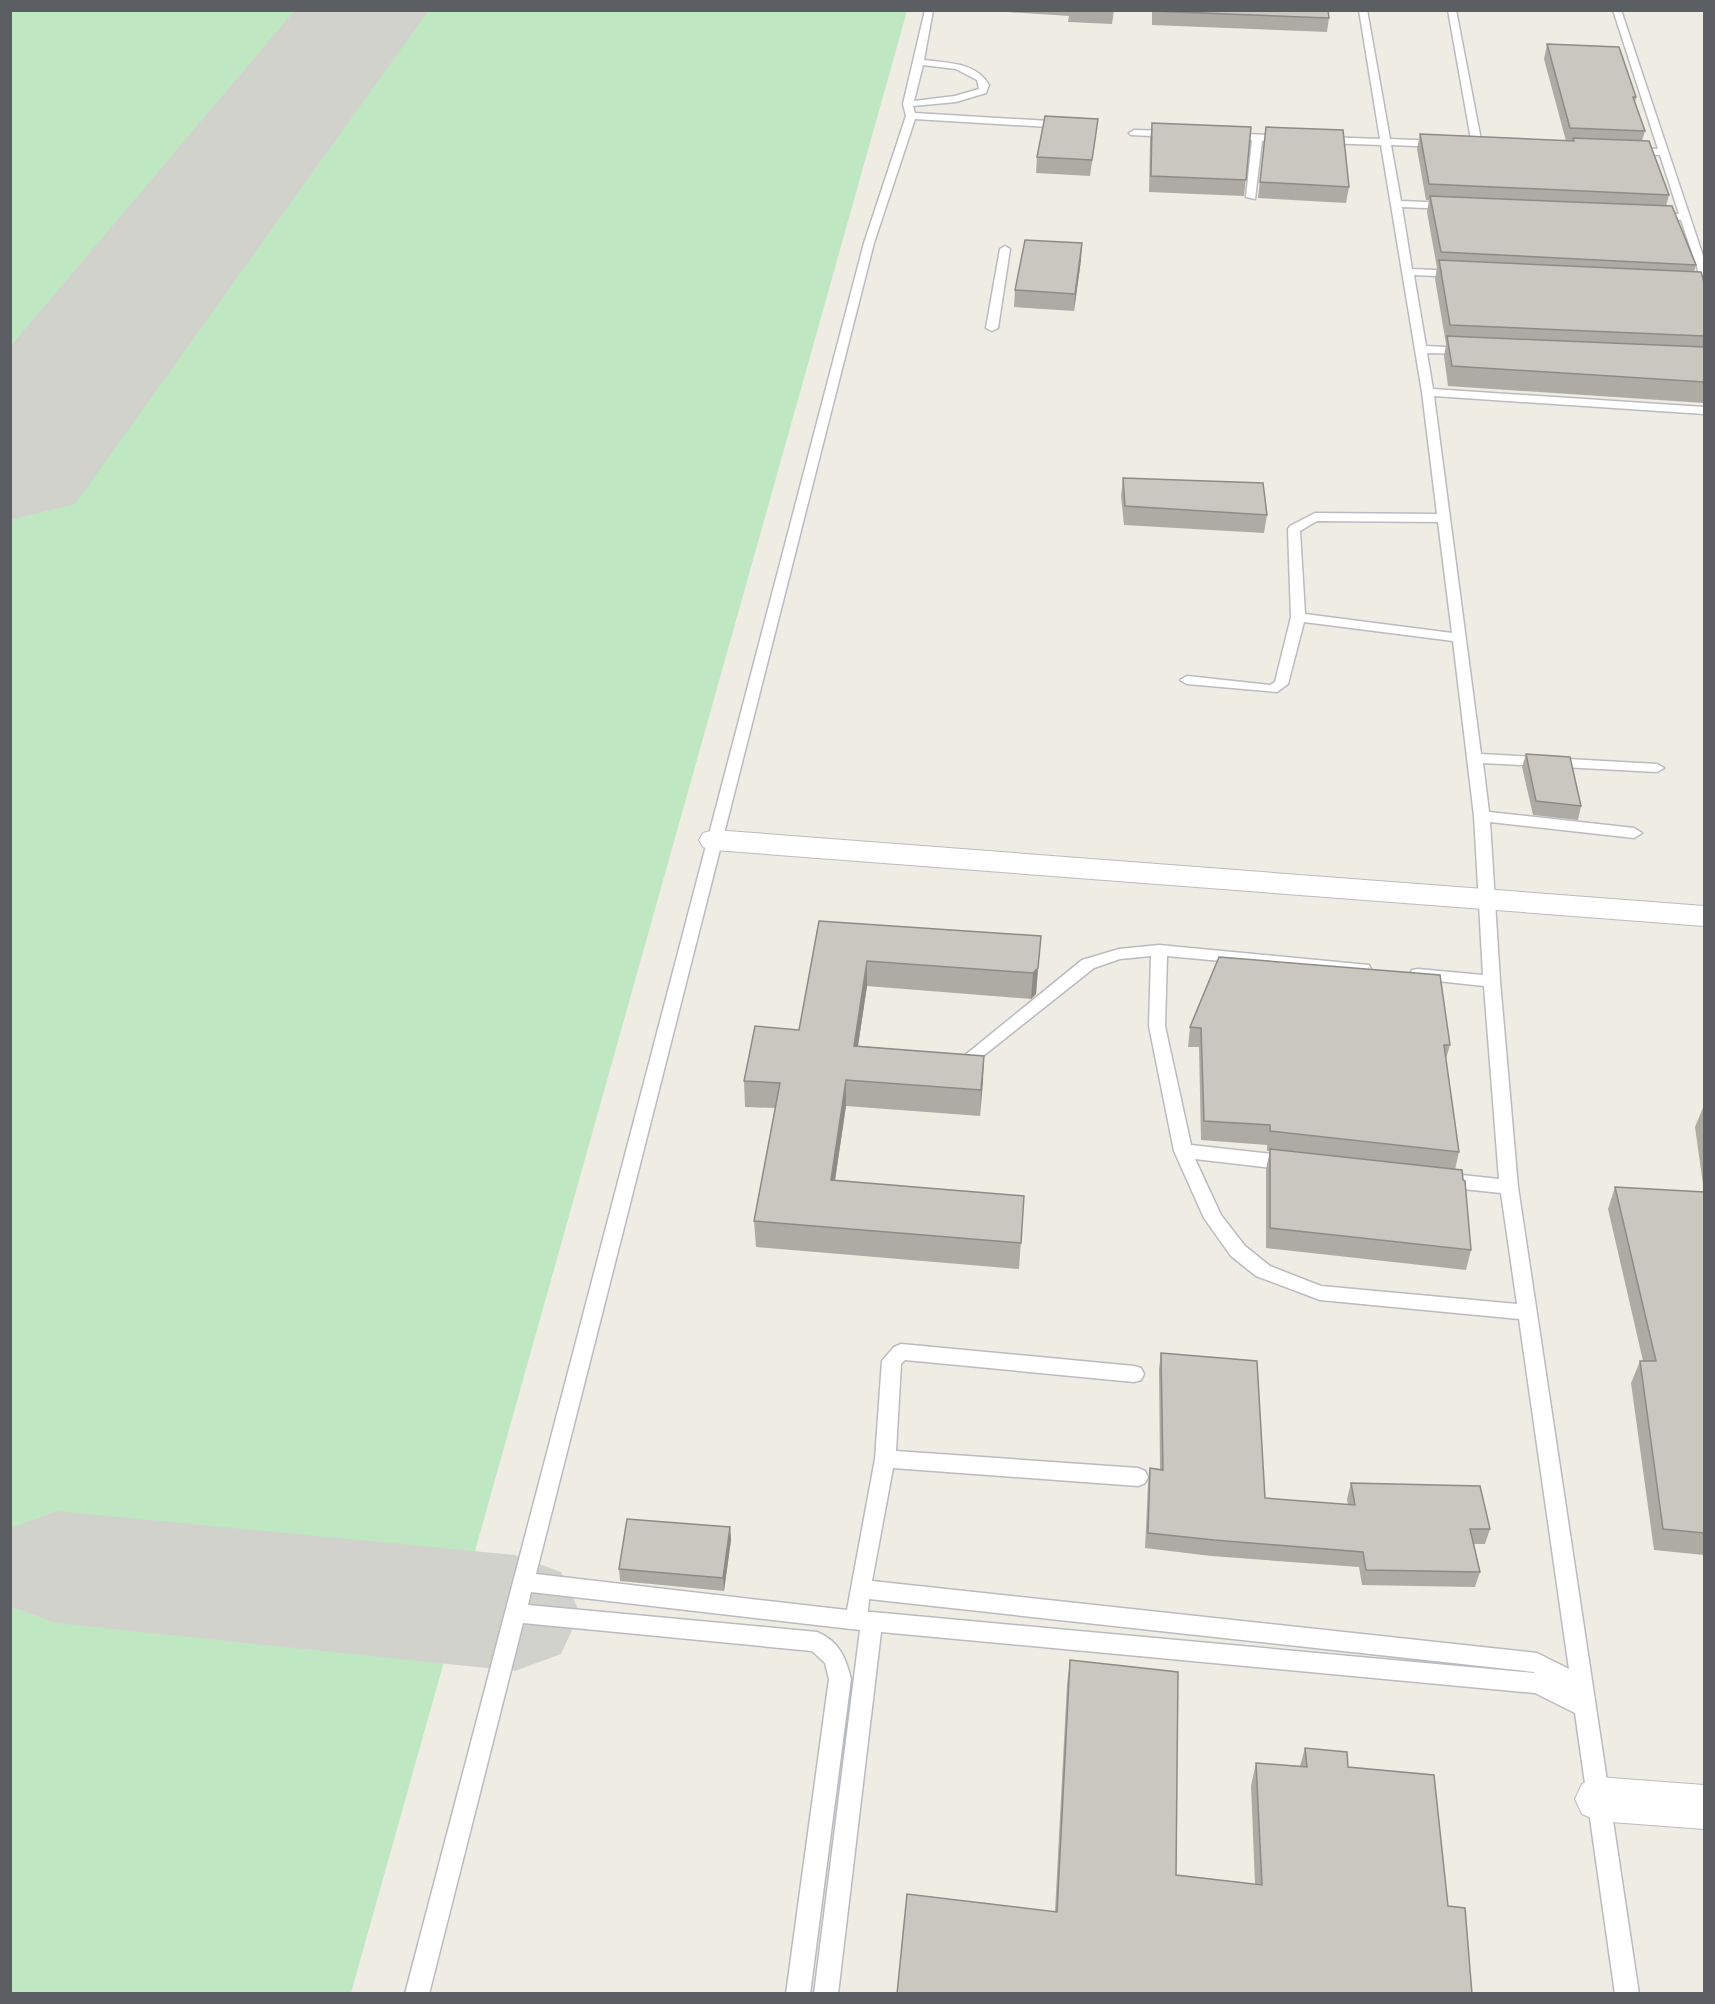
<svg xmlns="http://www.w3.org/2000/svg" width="1715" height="2004" viewBox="0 0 1715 2004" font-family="'Nunito Sans',sans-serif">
<rect width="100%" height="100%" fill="#efede3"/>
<path fill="#bfe7c2" d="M11,10L907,11L351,1993H11Z"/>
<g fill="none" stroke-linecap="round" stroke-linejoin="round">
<path fill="#d2d2cd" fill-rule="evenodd" d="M56,1511L515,1555L561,1572L580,1613L561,1654L515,1671L56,1623L10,1606L11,1528Z"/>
<path fill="#d2d2cd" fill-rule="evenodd" d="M295,10H429L75,504L10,520V347Z"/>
<defs>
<path id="service" d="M925,10H933L924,60C947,63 976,62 989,85L986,93L956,102L913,106L915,113L1066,122L1071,125L1066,128L915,119L874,243L536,1574L847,1610L875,1459L882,1361L894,1347L901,1344L1134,1366L1141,1368L1144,1374L1141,1380L1134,1382L905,1360L901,1364L896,1451L1138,1468L1145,1471L1148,1477L1145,1483L1138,1486L893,1468L872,1581L1537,1653L1569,1669L1519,1319L1320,1300L1256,1276L1231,1256L1204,1218L1174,1151L1149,1026L1151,956L1120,959L1094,968L978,1060H966L964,1056L1082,960L1119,949L1159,945L1369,965L1371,969L1369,973L1363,974L1167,956L1165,1026L1191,1145L1290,1156L1296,1158L1299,1163L1296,1168L1290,1170L1195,1159L1221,1215L1245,1246L1270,1266L1321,1286L1517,1304L1501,1193L1444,1187L1438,1185L1435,1180L1438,1175L1444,1173L1499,1179L1484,986L1418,979L1412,978L1410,974L1412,970L1418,969L1483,975L1474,816L1453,641L1304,622L1288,684L1277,692L1187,684L1180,680L1187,676L1270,685L1275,682L1291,617L1288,529L1290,526L1315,513L1437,514L1422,392L1381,145L1324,143L1319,140L1324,137L1380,139L1359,10H1367L1390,139L1439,141L1444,144L1439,147L1391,145L1401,201L1449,203L1454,206L1449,209L1402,207L1412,269L1458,271L1463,274L1458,277L1414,275L1426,346L1467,348L1473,351L1467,354L1427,353L1433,389L1704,407V414L1434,396L1481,754L1657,764L1664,768L1657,772L1483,763L1489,812L1634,828L1642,833L1634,838L1490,822L1500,981L1518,1187L1639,1994H1615L1575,1713L1535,1693L881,1632L838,1994H814L860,1630L531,1592L528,1605L817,1632C839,1641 846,1658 851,1679L810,1994H786L829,1679L825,1663L812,1651L523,1623L429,1994H405L864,243L906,116L903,104ZM923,65L956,69L977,80L979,89L955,96L914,101ZM1317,521L1438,522L1452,633L1305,614L1300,531ZM869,1599L1534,1672V1673L872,1612H868Z
M1448,10H1456L1482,145L1477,148L1472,145Z
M1613,10H1621L1704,259V276L1699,273L1681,220L1655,218L1650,215L1655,212L1679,214L1660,155L1633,154L1628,151L1633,148L1658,149Z
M1134,130L1172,131L1177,134L1172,137L1131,135L1129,133Z
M1228,133L1286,136L1291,139L1286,142L1262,141L1255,199L1246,197L1252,140L1225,138L1223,136Z
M1005,246L1010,249L998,328L992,331L986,328L1000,249Z"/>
<path id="minor" d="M714,830L1704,906V926L714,850L703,847L699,840L703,833Z
M1598,1777L1704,1785V1829L1598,1821L1582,1814L1575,1799L1582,1784Z"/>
</defs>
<use href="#service" stroke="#b8bbc0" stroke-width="3"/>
<use href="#minor" stroke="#b8bbc0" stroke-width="2"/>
<use href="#service" fill="#fff" fill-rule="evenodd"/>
<use href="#minor" fill="#fff" fill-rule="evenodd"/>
</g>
<path fill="#aeaba5" d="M1007,10H1114L1112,24L1068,22L1069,16L1007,12Z
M1152,10H1328L1329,18L1327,32L1152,25Z
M1547,44L1636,97L1635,103L1645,131L1642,141L1669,195L1666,206L1696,265L1694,272L1704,282V403L1448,386L1444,356L1446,344L1435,279L1437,268L1427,212L1429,200H1426L1417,149L1420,134L1566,141L1544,59Z
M1152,123L1251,127L1244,196L1149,192L1150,139Z
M1266,127L1349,187L1346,203L1258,198Z
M1096,134L1090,176L1036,173L1037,157Z
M1081,260L1074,311L1014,307L1015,290Z
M1123,478L1267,515L1264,533L1124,525L1121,496Z
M1526,754L1581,806L1578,820L1533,815L1522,767Z
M819,921L1041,936L1036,994L1031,999L867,986L858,1046L984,1056L980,1116L846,1106L835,1181L1024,1196L1019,1269L756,1247L754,1221L775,1108L745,1107L744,1081L799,1030Z
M1190,1027L1450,1045L1446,1059L1459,1152L1455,1170L1471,1250L1466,1270L1266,1248V1169L1270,1151H1267V1145L1201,1140L1199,1047H1188Z
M1704,1105V1192L1695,1127Z
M1615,1187L1704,1192V1555L1654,1550L1631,1383L1640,1361H1643L1608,1209Z
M1161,1353L1265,1498L1348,1505L1347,1499L1351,1483L1490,1529L1485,1544H1474L1480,1572L1475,1587L1362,1585L1359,1567L1211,1556L1145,1548L1148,1484L1150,1468L1160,1470L1159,1369Z
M730,1527L731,1540L724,1591L620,1581L619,1569Z
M1070,1660L1176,1875L1255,1884L1251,1786L1256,1763L1300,1766L1305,1748L1348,1767L1448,1906L1055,1912L1067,1684Z"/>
<path fill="#8d8b86" d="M1082,243L1081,260L1074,311L1075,294Z
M867,961V986L854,1072V1046Z
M1038,968L1036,994L1031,999L1033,973Z
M984,1056L983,1082L980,1116L981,1090Z
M846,1080V1106L831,1206V1180Z
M730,1527L731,1540L724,1591L723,1578Z"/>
<path fill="#cac7c0" stroke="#8d8b86" stroke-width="1.5" d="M1153,10H1328L1329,18L1153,11Z
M1547,44L1619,47L1636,97H1633L1645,131L1570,128Z
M1045,116L1098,119L1092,160L1037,157Z
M1152,123L1251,127L1246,180L1151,176Z
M1266,127L1343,130L1349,187L1260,182Z
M1420,134L1574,141L1573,138L1649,141L1669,195L1429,184Z
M1430,196L1672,206L1696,265L1441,252Z
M1025,240L1082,243L1075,294L1015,290Z
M1439,260L1701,272L1704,282V336L1450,325Z
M1447,336L1704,347V382L1452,366Z
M1123,478L1263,483L1267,515L1125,506Z
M1526,754L1570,757L1581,806L1536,801Z
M819,921L1041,936L1038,968L1033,973L867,961L854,1046L984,1056L981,1090L846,1080L831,1180L1024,1196L1021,1243L754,1221L780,1083L744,1081L755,1026L799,1030Z
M1219,957L1440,975L1450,1045H1444L1459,1152L1270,1131V1125L1204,1121L1201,1028L1190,1027Z
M1270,1149L1462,1170L1463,1180L1465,1181L1471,1250L1270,1228Z
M1615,1187L1704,1192V1533L1663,1529L1640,1361H1656Z
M1161,1353L1257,1361L1265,1498L1355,1505L1351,1483L1480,1486L1490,1529H1470L1480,1572L1366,1570L1363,1552L1214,1540L1148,1533L1150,1468L1163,1470Z
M627,1519L730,1527L723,1578L619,1569Z
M1070,1660L1178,1672L1176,1875L1262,1885L1256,1763L1307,1767L1305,1748L1347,1752L1348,1767L1434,1775L1448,1906L1465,1908L1472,1994H897L907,1894L1057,1912Z"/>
<rect width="1715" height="2004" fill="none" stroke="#5b5f64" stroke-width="24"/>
</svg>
